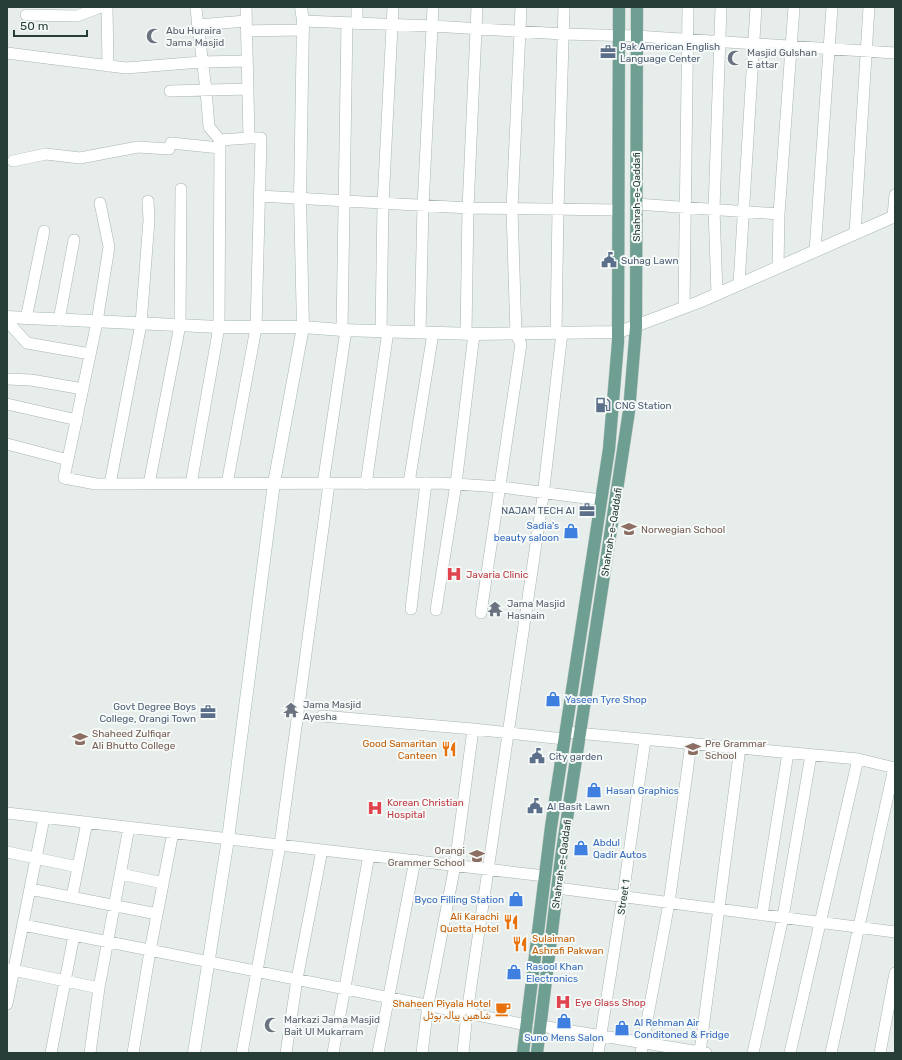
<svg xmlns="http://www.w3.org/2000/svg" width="902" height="1060" viewBox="0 0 902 1060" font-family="Rubik,Vazirmatn,sans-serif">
<rect width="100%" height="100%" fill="#e6edea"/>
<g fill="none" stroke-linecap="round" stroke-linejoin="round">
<defs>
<path id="street" d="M107,7L108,66
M357,7V24
M196,9L206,90L209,127L220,140
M26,15L77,16L101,7
M303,21L433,26L563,34L636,36L895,53
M197,25L246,21
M246,31L303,30
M7,53L126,68L201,62L247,61
M170,91L248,89
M13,161L46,154L80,158L138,147L169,149L171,143L220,148
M260,196L468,208L619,210
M100,203L109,247L97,322L64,478L96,484L440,483L501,487L601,500
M636,204L779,214
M893,216L895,195
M855,233L869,7
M815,251L832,7
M778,267L779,214L794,7
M739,284L756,7
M717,294L714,209L721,7
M684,307L688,7
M26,319L44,231
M59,320L74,240
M7,321L27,343L90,354
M342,330L347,23
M381,331L383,203L393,7
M420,332L423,206L433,7
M556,333L558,210L564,7
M466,334L468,208L477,7
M7,379L31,380L83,389
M7,404L77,420
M7,444L68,460
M409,483L433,333
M110,484L141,324L149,220L148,201
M149,484L180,325L181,189
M191,484L219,327L220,140L249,138
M227,484L256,328L261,138H249L246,7
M323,484L346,330
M366,484L388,331
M411,609L426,483
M436,610L456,484L474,334
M481,613L521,344L516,334L512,209L521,7
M322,716L473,729L564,739
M566,732L858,759L895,768
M7,813L545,876
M7,852L78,867
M121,874L163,883
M557,888L895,932
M30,889L157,914
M72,897L87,822
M762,915L788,753
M23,925L527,1025
M8,969L99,988
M7,1004L44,818
M541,1026L706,1053
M700,1052L740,748
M51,1053L74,935
M90,1053L99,988L129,827
M133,1053L150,951L173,832
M242,1053L280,845L329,484
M286,1053L297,979L322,850
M333,1053L369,855
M378,1053L415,860
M422,1053L428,1005L455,865L473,729
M463,1053L467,1013L543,496L562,333
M598,1053L623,896L645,740
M641,1053L669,903L691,744
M753,1053L783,917L811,755
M790,1053L858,759
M831,1053L894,768
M880,1053L895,973"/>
<path id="secondary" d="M7,317L219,327H303L342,330L474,334L619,332L699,302L895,216
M194,1053L228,839L274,483L303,327L300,198L303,21L301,7"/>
<path id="primary" d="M523,1053L551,827L609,449L618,342L619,7
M537,1053L561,858L629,411L636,327L637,7"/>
</defs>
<use href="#street" stroke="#a9b5b1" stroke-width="12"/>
<use href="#secondary" stroke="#a5b8b1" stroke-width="13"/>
<use href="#primary" stroke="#c2c9c7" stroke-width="13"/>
<use href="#street" stroke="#fff" stroke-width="11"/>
<use href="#secondary" stroke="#fff" stroke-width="12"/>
<use href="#primary" stroke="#6e9f92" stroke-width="12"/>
</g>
<defs>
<symbol id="mosque-bare" viewBox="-9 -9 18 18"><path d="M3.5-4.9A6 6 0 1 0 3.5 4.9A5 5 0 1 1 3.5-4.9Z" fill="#6b7280" stroke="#f6faf8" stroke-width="2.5" paint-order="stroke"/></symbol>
<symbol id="office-bare" viewBox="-9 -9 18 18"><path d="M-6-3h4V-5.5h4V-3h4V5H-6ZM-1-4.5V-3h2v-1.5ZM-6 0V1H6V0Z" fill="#5c6f8a" stroke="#f6faf8" stroke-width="2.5" paint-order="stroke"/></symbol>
<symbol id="civic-bare" viewBox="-9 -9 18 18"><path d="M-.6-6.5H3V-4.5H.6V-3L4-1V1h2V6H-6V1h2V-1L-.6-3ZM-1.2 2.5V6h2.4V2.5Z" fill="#5c6f8a" stroke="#f6faf8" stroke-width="2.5" paint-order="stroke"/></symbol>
<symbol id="fuel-bare" viewBox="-9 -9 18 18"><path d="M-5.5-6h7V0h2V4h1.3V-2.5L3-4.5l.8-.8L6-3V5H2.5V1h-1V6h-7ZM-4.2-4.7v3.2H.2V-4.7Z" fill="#5c6f8a" stroke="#f6faf8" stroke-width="2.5" paint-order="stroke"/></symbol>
<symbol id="school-bare" viewBox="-9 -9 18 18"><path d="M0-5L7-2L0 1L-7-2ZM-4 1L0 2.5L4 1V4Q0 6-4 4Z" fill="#8d6e63" stroke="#f6faf8" stroke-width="2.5" paint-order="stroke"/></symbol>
<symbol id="shop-bare" viewBox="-9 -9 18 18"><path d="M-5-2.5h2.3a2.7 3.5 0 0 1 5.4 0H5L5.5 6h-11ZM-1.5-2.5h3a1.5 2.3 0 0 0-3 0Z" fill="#3f7fe0" stroke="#f6faf8" stroke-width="2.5" paint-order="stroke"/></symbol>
<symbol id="hospital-bare" viewBox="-9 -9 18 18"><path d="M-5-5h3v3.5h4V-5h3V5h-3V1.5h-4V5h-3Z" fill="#e0444e" stroke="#f6faf8" stroke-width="2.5" paint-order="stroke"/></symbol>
<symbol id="temple-bare" viewBox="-9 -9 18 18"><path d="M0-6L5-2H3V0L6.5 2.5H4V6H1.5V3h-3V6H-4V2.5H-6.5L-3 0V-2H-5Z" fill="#6b7280" stroke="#f6faf8" stroke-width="2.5" paint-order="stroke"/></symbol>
<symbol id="university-bare" viewBox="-9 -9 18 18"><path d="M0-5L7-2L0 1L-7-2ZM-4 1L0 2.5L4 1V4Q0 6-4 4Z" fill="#8d6e63" stroke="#f6faf8" stroke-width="2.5" paint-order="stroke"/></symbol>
<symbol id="restaurant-bare" viewBox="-9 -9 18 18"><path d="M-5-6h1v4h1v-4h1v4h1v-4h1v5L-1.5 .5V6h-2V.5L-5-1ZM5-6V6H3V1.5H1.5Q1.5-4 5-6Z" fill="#e8710a" stroke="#f6faf8" stroke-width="2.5" paint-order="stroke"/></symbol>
<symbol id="cafe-bare" viewBox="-9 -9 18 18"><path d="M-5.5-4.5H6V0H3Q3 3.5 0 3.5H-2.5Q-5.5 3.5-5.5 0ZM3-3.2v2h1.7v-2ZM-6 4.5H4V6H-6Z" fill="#e8710a" stroke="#f6faf8" stroke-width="2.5" paint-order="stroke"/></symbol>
</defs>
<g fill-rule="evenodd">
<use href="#mosque-bare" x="143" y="25" width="22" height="22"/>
<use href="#office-bare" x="597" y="41" width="22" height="22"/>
<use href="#mosque-bare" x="724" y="47" width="22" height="22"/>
<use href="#civic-bare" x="598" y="249" width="22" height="22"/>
<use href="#fuel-bare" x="592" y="394" width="22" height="22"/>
<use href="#office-bare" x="576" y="499" width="22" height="22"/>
<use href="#school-bare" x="618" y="518" width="22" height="22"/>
<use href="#shop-bare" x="560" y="520" width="22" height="22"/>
<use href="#hospital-bare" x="443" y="563" width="22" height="22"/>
<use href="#temple-bare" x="484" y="598" width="22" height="22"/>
<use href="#shop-bare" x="542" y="688" width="22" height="22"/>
<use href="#temple-bare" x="280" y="699" width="22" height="22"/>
<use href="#office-bare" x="197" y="701" width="22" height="22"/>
<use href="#university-bare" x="69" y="728" width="22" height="22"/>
<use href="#restaurant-bare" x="438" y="738" width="22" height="22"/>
<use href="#school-bare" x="682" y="738" width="22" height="22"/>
<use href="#civic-bare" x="526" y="745" width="22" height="22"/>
<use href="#shop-bare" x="583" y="779" width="22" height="22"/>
<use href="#civic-bare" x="524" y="795" width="22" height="22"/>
<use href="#hospital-bare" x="364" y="797" width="22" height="22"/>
<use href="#shop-bare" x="570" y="837" width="22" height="22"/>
<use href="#school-bare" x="466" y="845" width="22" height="22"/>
<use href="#shop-bare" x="505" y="888" width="22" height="22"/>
<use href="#restaurant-bare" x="500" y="911" width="22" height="22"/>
<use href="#restaurant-bare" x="509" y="933" width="22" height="22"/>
<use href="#shop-bare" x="503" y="961" width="22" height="22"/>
<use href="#hospital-bare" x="552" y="991" width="22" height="22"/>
<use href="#cafe-bare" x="492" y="998" width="22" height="22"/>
<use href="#shop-bare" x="553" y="1010" width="22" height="22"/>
<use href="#mosque-bare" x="261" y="1014" width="22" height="22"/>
<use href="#shop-bare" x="611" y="1017" width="22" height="22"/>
</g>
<g text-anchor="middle" stroke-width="4" stroke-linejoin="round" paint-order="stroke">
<g font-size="10" fill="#5b616d" stroke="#f6faf8" text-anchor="start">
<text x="166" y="34">Abu Huraira<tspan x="166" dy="12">Jama Masjid</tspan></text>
<text x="747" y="56">Masjid Gulshan<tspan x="747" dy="12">E attar</tspan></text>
<text x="507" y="607">Jama Masjid<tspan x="507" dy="12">Hasnain</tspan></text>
<text x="303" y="708">Jama Masjid<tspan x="303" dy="12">Ayesha</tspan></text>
<text x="284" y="1023">Markazi Jama Masjid<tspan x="284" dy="12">Bait Ul Mukarram</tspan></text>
</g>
<g font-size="10" fill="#4e5e75" stroke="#f6faf8" text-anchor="start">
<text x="620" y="50">Pak American English<tspan x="620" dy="12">Language Center</tspan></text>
<text x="621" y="264">Suhag Lawn</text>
<text x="615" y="409">CNG Station</text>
<text x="575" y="514" text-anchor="end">NAJAM TECH AI</text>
<text x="196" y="710" text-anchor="end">Govt Degree Boys<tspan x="196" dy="12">College, Orangi Town</tspan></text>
<text x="549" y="760">City garden</text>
<text x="547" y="810">Al Basit Lawn</text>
</g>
<g font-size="10" fill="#263e37" stroke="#f6faf8">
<text transform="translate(636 197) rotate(-90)" y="4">Shahrah-e-Qaddafi</text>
<text transform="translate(611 532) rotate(-81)" y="4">Shahrah-e-Qaddafi</text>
<text transform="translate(561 864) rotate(-82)" y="4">Shahrah-e-Qaddafi</text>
<text transform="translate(623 897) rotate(-81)" y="4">Street 1</text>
</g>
<g font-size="10" fill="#366cbe" stroke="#f6faf8" text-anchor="start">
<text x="559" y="529" text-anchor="end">Sadia's<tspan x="559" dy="12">beauty saloon</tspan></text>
<text x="565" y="703">Yaseen Tyre Shop</text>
<text x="606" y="794">Hasan Graphics</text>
<text x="593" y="846">Abdul<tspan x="593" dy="12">Qadir Autos</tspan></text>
<text x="504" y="903" text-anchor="end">Byco Filling Station</text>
<text x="526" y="970">Rasool Khan<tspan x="526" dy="12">Electronics</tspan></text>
<text x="634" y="1026">Al Rehman Air<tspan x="634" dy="12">Conditoned &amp; Fridge</tspan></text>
<text x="564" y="1041" text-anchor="middle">Suno Mens Salon</text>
</g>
<g font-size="10" fill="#785e54" stroke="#f6faf8" text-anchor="start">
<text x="641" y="533">Norwegian School</text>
<text x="92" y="737">Shaheed Zulfiqar<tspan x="92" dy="12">Ali Bhutto College</tspan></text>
<text x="705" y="747">Pre Grammar<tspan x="705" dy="12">School</tspan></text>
<text x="465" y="854" text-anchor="end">Orangi<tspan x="465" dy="12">Grammer School</tspan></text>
</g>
<g font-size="10" fill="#be3a42" stroke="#f6faf8" text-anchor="start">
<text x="466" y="578">Javaria Clinic</text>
<text x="387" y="806">Korean Christian<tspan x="387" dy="12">Hospital</tspan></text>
<text x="575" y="1006">Eye Glass Shop</text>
</g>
<g font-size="10" fill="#c56008" stroke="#f6faf8" text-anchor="end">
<text x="437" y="747">Good Samaritan<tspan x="437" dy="12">Canteen</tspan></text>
<text x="499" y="920">Ali Karachi<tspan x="499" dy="12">Quetta Hotel</tspan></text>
<text x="532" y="942" text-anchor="start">Sulaiman<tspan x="532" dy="12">Ashrafi Pakwan</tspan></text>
<text x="491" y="1007">Shaheen Piyala Hotel<tspan x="491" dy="12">شاھین پیالہ ہوٹل</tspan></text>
</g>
</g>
<rect width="902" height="1060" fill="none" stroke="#263e37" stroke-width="16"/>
<path d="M14 30v6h73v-6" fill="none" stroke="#263e37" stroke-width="2"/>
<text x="20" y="30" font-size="12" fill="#263e37" stroke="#f6faf8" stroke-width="3" paint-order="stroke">50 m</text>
</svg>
